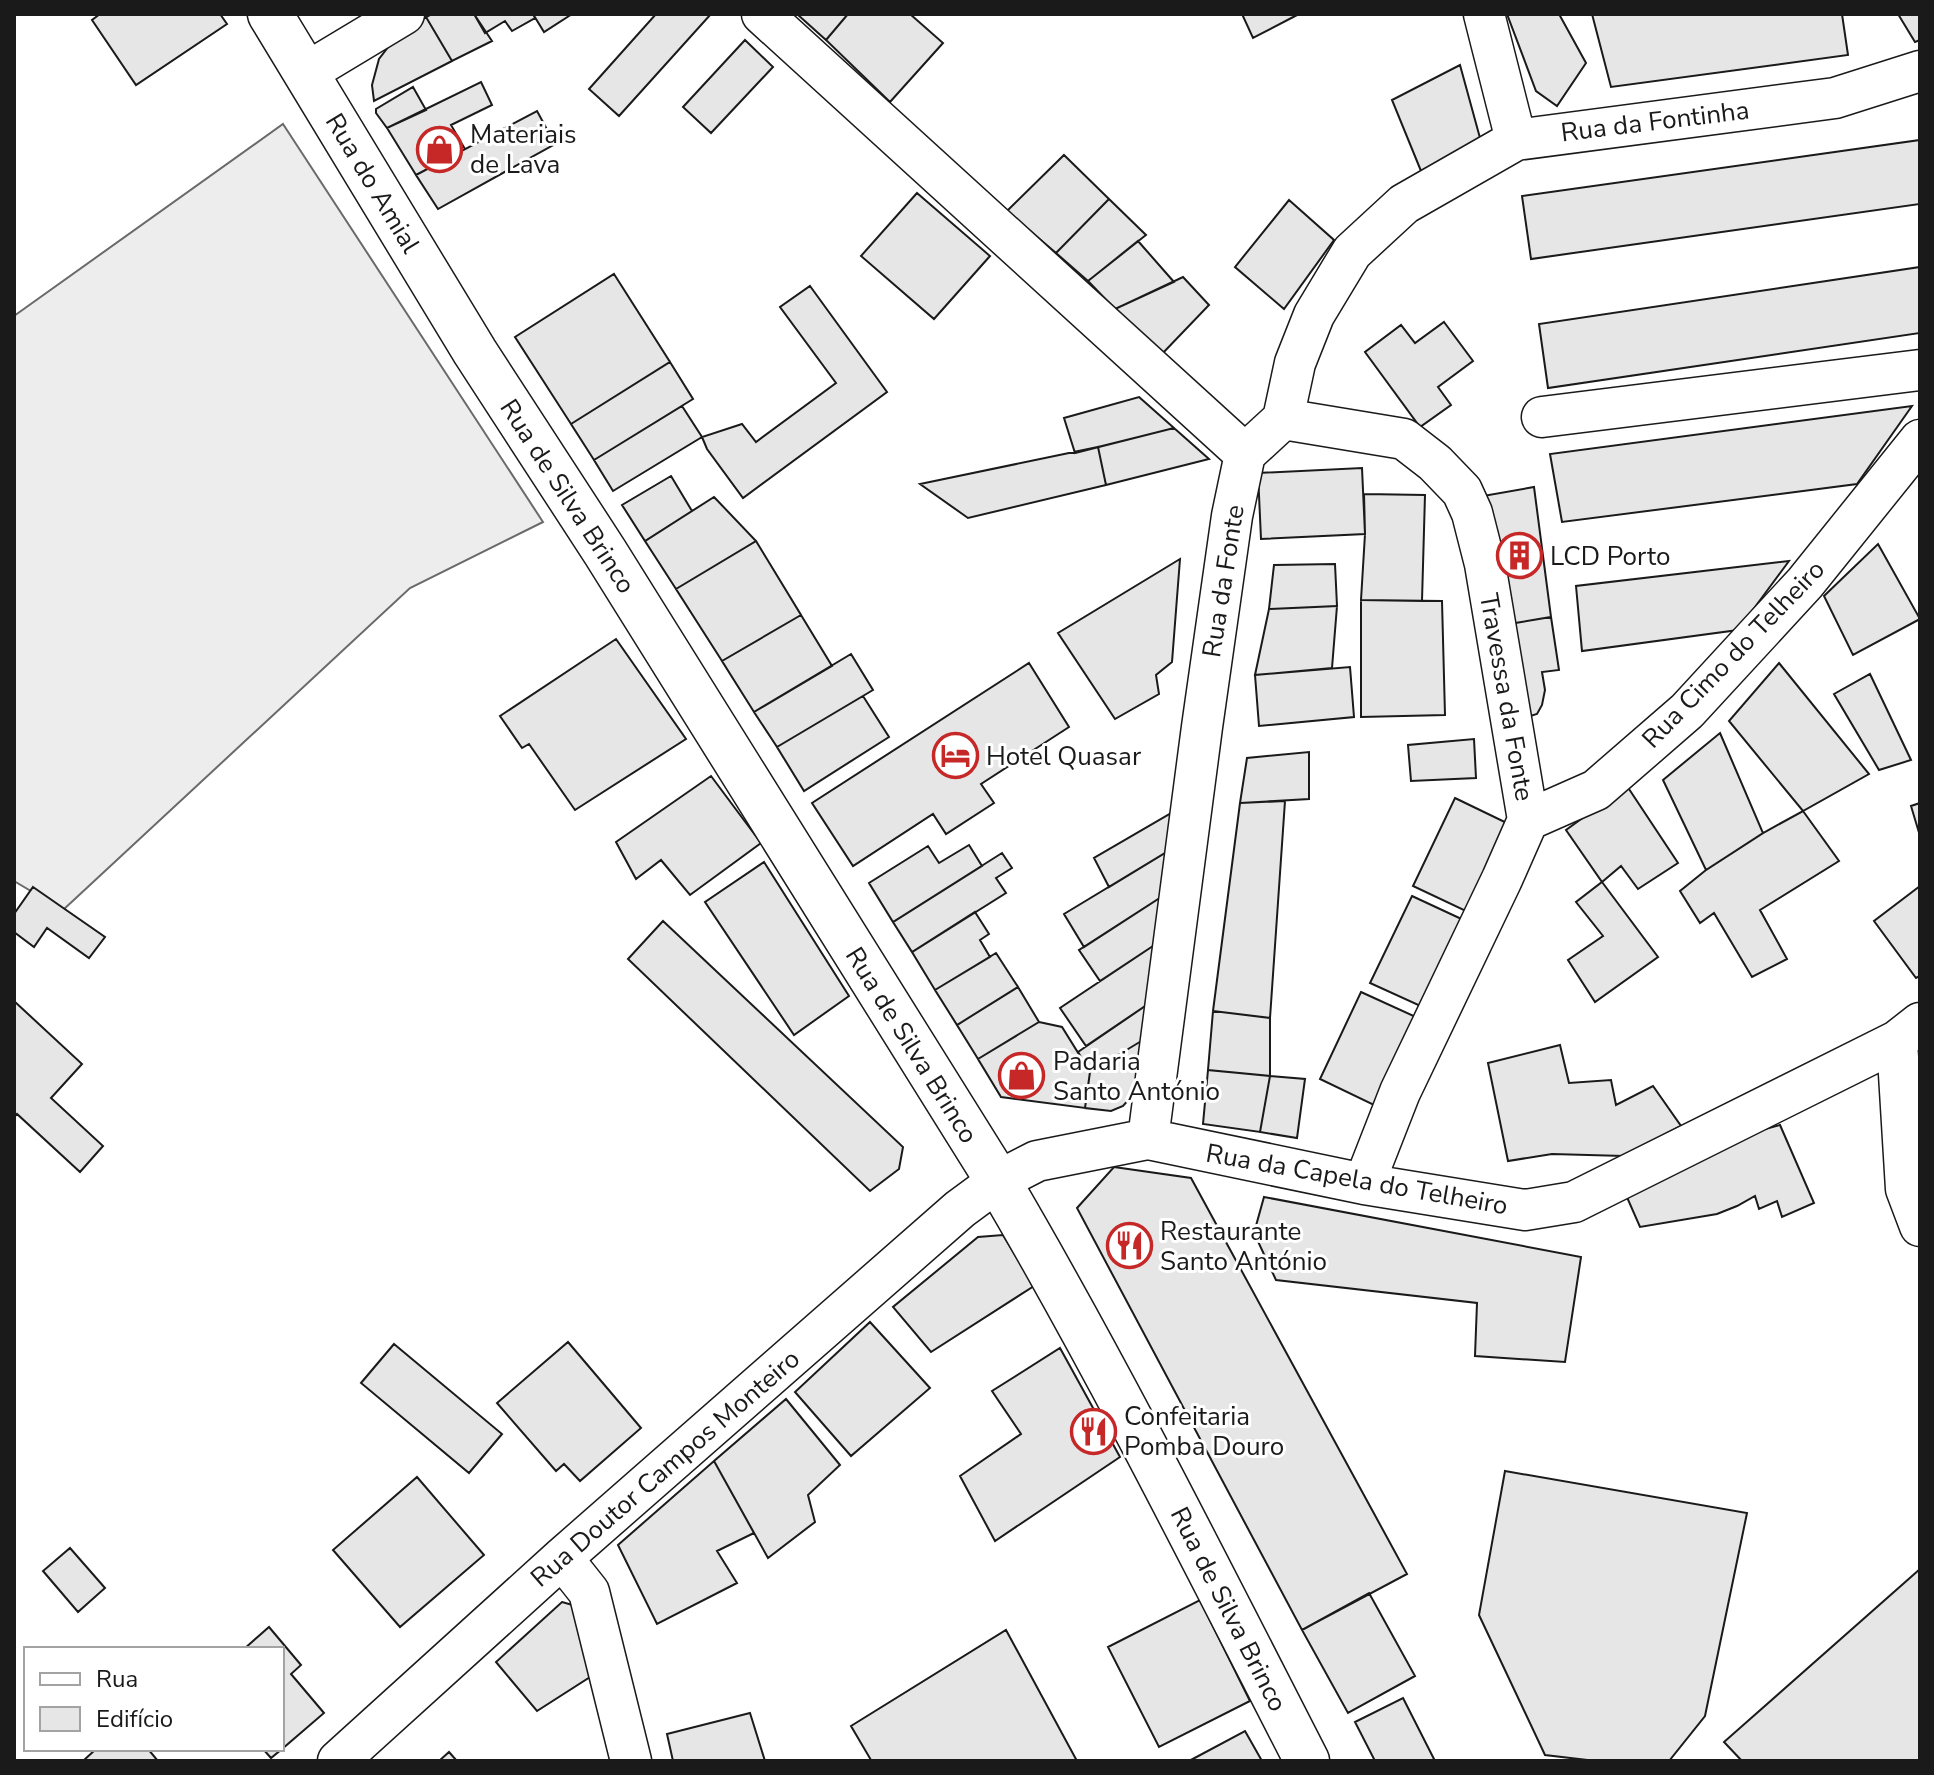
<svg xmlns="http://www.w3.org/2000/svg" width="1934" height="1775" viewBox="0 0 1934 1775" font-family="'Nunito Sans',sans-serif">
<rect width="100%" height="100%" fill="#fff"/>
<path fill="#ededed" stroke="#6a6a6a" stroke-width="2" d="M283,124L543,522L410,588L63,910L14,881V316Z"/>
<path fill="#e6e6e6" stroke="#1a1a1a" stroke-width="2" d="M100,14H220L227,24L136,85L92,20Z
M432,14H474L492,41L452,61L426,17Z
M474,14H533L535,18L512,31L505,21L485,33Z
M533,14H572L544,32Z
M656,14H711L619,116L589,89Z
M797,14H848L826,40Z
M848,14H910L943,43L890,102L826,40Z
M1242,14H1299L1253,38Z
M1507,14H1559L1586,63L1557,106L1536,91Z
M1592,14H1842L1848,55L1611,87Z
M1898,14H1920V40L1915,42Z
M426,17L452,61L374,101L372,85L379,59L399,33Z
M745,40L773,67L711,133L683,107Z
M1460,65L1480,138L1421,171L1392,100Z
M481,82L492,105L451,125L465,149L416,175L387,128Z
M413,87L426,110L387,128L376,113V109Z
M537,111L555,144L438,209L416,175Z
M1920,140V204L1531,259L1522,196Z
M1064,155L1109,199L1056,253L1007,211Z
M917,193L990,256L934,319L861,256Z
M1109,199L1146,235L1088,281L1056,253Z
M1289,200L1334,240L1284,309L1235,267Z
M1138,241L1174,282L1115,309L1088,281Z
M1920,267V333L1548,388L1539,324Z
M614,274L670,362L571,424L515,337Z
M1183,277L1209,305L1161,355L1115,309Z
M810,286L887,392L743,498L707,449L702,437L742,424L756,442L836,383L780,307Z
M1444,322L1473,361L1438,387L1451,405L1420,427L1365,352L1401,325L1415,343Z
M670,362L693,399L594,460L571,424Z
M1139,397L1174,428L1075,453L1064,418Z
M682,406L702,437L613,491L594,460Z
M1912,406L1857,484L1562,522L1550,454Z
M1174,428L1209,459L1106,485L1098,447Z
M1098,447L1106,485L968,518L920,484Z
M1362,468L1365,534L1261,539L1258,473Z
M671,476L692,511L645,541L622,505Z
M1534,487L1551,617L1509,624L1483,496Z
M1364,494L1425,495L1422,601L1361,600L1365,534Z
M714,497L756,541L676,589L645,541Z
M756,541L801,615L722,661L676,589Z
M1878,544L1920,619L1853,655L1824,596Z
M1180,559L1172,662L1156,675L1159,694L1115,719L1058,633Z
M1789,561L1738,630L1582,651L1576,586Z
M1335,564L1337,606L1269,609L1274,565Z
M1361,600L1442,601L1445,715L1361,717Z
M1337,606L1332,668L1255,675L1269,609Z
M801,615L832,666L754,712L722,661Z
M1551,617L1559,670L1542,672L1545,690L1542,705L1537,714L1527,717L1509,624Z
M616,639L686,739L575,810L529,744L522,748L500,716Z
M851,654L873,690L777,747L754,712Z
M1029,663L1069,727L981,784L994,803L946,834L933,814L853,866L812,803Z
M1779,663L1869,774L1803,811L1729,721Z
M1350,667L1354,717L1259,726L1255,675Z
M1870,674L1911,760L1879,770L1834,694Z
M863,696L889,737L804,791L777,747Z
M1720,733L1763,833L1706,870L1663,780Z
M1474,739L1476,778L1411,781L1408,745Z
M1309,752V799L1240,803L1247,758Z
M711,776L761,843L690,895L661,860L636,879L616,842Z
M1627,786L1678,863L1638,889L1621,866L1602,882L1566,830Z
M1455,798L1511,825L1470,913L1413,886Z
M1285,801L1270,1018L1213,1011L1240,803Z
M1920,803V836L1911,806Z
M1180,808L1175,847L1109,887L1094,858Z
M1803,811L1839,861L1760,910L1787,959L1752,977L1714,913L1700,923L1680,891L1706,870L1763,833Z
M969,845L982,866L893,922L869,883L928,846L939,863Z
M1175,847L1169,892L1084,947L1064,914Z
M1002,853L1012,868L996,878L1006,893L912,952L893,922Z
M764,862L849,996L794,1035L705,902Z
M1602,882L1658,957L1595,1002L1568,960L1603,936L1576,902Z
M1920,886V976L1916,978L1874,921Z
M33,887L105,937L89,958L47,928L34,947L14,932V914Z
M1169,892L1162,940L1100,981L1079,950Z
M1412,896L1468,922L1427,1009L1370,983Z
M975,912L989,934L980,940L990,957L935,990L912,952Z
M663,921L903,1147L899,1169L870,1191L628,959Z
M1162,940L1154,1000L1086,1046L1060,1008Z
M996,953L1018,987L957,1025L935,990Z
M1018,987L1039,1022L978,1059L957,1025Z
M1361,992L1418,1018L1376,1106L1320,1079Z
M1154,1000L1148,1037L1090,1072L1078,1052Z
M14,1001L82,1064L51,1098L103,1146L80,1172L17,1114L14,1117Z
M1213,1011L1270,1018V1076L1208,1070Z
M1039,1022L1062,1027L1090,1072L1085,1108L1001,1097L978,1059Z
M1148,1037L1145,1072L1133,1095L1123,1106L1111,1111L1085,1108L1090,1072Z
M1560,1045L1569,1083L1611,1080L1616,1105L1653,1086L1681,1126L1624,1156L1552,1154L1508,1161L1488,1063Z
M1208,1070L1270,1076L1260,1132L1203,1124Z
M1270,1076L1305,1079L1297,1138L1260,1132Z
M1780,1125L1814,1203L1782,1217L1777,1201L1759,1209L1755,1196L1737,1206L1717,1214L1640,1227L1626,1195L1758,1131Z
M1114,1167L1191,1178L1407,1574L1302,1630L1077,1208Z
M1264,1197L1581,1257L1565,1362L1475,1356L1477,1303L1276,1280L1254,1233Z
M1003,1235L1034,1286L931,1352L893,1307L978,1237Z
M870,1322L930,1388L851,1456L795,1392Z
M568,1342L641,1428L580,1481L564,1464L556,1471L497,1403Z
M394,1344L502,1434L469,1473L361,1383Z
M1060,1348L1120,1457L995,1541L960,1476L1021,1434L992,1391Z
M786,1399L840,1465L808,1495L815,1522L768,1558L714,1461Z
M714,1461L754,1533L717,1551L737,1583L657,1624L618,1545Z
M1505,1471L1747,1513L1705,1716L1669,1761H1596L1545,1755L1479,1615Z
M417,1477L484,1555L400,1627L333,1550Z
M70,1548L105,1588L78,1612L43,1571Z
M1920,1569V1761H1742L1724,1742Z
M1369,1593L1415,1676L1348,1713L1302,1630Z
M1200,1600L1250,1701L1159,1747L1108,1647Z
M562,1602L576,1606L590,1677L537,1711L496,1662Z
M269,1627L301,1665L291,1674L324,1713L282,1749V1649H244Z
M1006,1630L1077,1761H869L871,1760L851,1726Z
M1403,1698L1435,1761H1375L1355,1722Z
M750,1713L765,1761H673L667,1734Z
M1245,1731L1262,1761H1189Z
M96,1749H148L158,1761H83Z
M263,1749H282L271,1758Z
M449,1752L457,1761H439Z"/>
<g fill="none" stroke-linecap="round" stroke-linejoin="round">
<defs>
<path id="street" d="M762,14L1245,454
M1484,14L1516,140L1835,98L1920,71
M306,73L404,14
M1542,417L1920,370
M1283,419L1404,439L1435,463L1462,491L1472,513L1485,564L1528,820
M1897,1041L1906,1189L1920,1226
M1148,1139L1202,727L1232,516L1245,454L1283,419L1295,363L1314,315L1352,252L1404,204L1516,140
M1364,1184L1400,1092L1502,879L1528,820L1596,790L1687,711L1805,583L1920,440
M562,1558L589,1592L631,1761
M338,1761L562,1558L960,1209L998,1181L1037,1161L1148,1139L1364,1184L1525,1210L1574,1202L1897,1041L1920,1023"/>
<path id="secondary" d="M270,14L475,352L605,552L998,1181C1109,1370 1207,1566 1307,1761"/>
</defs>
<use href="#street" stroke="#1a1a1a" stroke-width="43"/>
<use href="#secondary" stroke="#1a1a1a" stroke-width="47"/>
<use href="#street" stroke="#fff" stroke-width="40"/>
<use href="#secondary" stroke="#fff" stroke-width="44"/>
</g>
<defs>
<symbol id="shop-ring" viewBox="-11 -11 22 22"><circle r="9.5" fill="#fff" stroke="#c62828" stroke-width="1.5"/><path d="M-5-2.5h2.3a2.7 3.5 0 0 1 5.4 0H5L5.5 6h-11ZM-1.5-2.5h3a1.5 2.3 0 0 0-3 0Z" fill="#c62828"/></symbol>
<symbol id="building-ring" viewBox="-11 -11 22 22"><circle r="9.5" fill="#fff" stroke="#c62828" stroke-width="1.5"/><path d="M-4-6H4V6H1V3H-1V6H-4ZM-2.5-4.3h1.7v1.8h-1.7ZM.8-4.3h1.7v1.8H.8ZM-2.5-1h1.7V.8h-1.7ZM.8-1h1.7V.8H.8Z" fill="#c62828"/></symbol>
<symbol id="hotel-ring" viewBox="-11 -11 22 22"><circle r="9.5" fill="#fff" stroke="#c62828" stroke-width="1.5"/><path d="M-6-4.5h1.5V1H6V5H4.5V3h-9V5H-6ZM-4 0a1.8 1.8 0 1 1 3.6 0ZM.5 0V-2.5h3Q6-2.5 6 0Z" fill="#c62828"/></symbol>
<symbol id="restaurant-ring" viewBox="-11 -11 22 22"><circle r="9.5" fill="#fff" stroke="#c62828" stroke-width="1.5"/><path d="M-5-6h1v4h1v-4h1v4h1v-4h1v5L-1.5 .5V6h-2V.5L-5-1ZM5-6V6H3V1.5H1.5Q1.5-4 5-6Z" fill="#c62828"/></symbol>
</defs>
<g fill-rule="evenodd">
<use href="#shop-ring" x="414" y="124" width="51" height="51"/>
<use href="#building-ring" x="1494" y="530" width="51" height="51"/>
<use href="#hotel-ring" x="930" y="730" width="51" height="51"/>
<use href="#shop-ring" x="996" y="1050" width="51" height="51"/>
<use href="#restaurant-ring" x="1104" y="1220" width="51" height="51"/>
<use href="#restaurant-ring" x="1068" y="1406" width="51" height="51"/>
</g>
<g text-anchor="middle" stroke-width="6" stroke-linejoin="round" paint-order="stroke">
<g font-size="26" fill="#1a1a1a" stroke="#fff">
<text transform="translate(1655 121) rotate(-7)" y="9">Rua da Fontinha</text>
<text transform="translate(373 183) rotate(59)" y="9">Rua do Amial</text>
<text transform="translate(568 496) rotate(57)" y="9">Rua de Silva Brinco</text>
<text transform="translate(1223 581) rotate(-81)" y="9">Rua da Fonte</text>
<text transform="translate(1733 654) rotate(-46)" y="9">Rua Cimo do Telheiro</text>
<text transform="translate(1507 697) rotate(80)" y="9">Travessa da Fonte</text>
<text transform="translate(912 1045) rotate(58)" y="9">Rua de Silva Brinco</text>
<text transform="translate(1357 1179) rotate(10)" y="9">Rua da Capela do Telheiro</text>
<text transform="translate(665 1468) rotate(-41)" y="9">Rua Doutor Campos Monteiro</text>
<text transform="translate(1229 1609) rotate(63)" y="9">Rua de Silva Brinco</text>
</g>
<g font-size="26" fill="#1a1a1a" stroke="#fff" text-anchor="start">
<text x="470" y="143">Materiais<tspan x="470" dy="30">de Lava</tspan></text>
<text x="1550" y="565">LCD Porto</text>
<text x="986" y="765">Hotel Quasar</text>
<text x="1053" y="1070">Padaria<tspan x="1053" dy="30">Santo António</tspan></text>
<text x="1160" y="1240">Restaurante<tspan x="1160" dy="30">Santo António</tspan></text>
<text x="1124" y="1425">Confeitaria<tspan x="1124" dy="30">Pomba Douro</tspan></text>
</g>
</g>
<rect width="1934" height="1775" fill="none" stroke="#1a1a1a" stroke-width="32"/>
<rect x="24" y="1647" width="260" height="104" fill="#ffffff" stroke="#a3a3a3" stroke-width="2"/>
<rect x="40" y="1673" width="40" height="12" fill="#ffffff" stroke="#a3a3a3" stroke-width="2"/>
<text x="96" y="1687" font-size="24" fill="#1a1a1a">Rua</text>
<rect x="40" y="1707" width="40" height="24" fill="#e6e6e6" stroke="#a3a3a3" stroke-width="2"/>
<text x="96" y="1727" font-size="24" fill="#1a1a1a">Edifício</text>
</svg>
